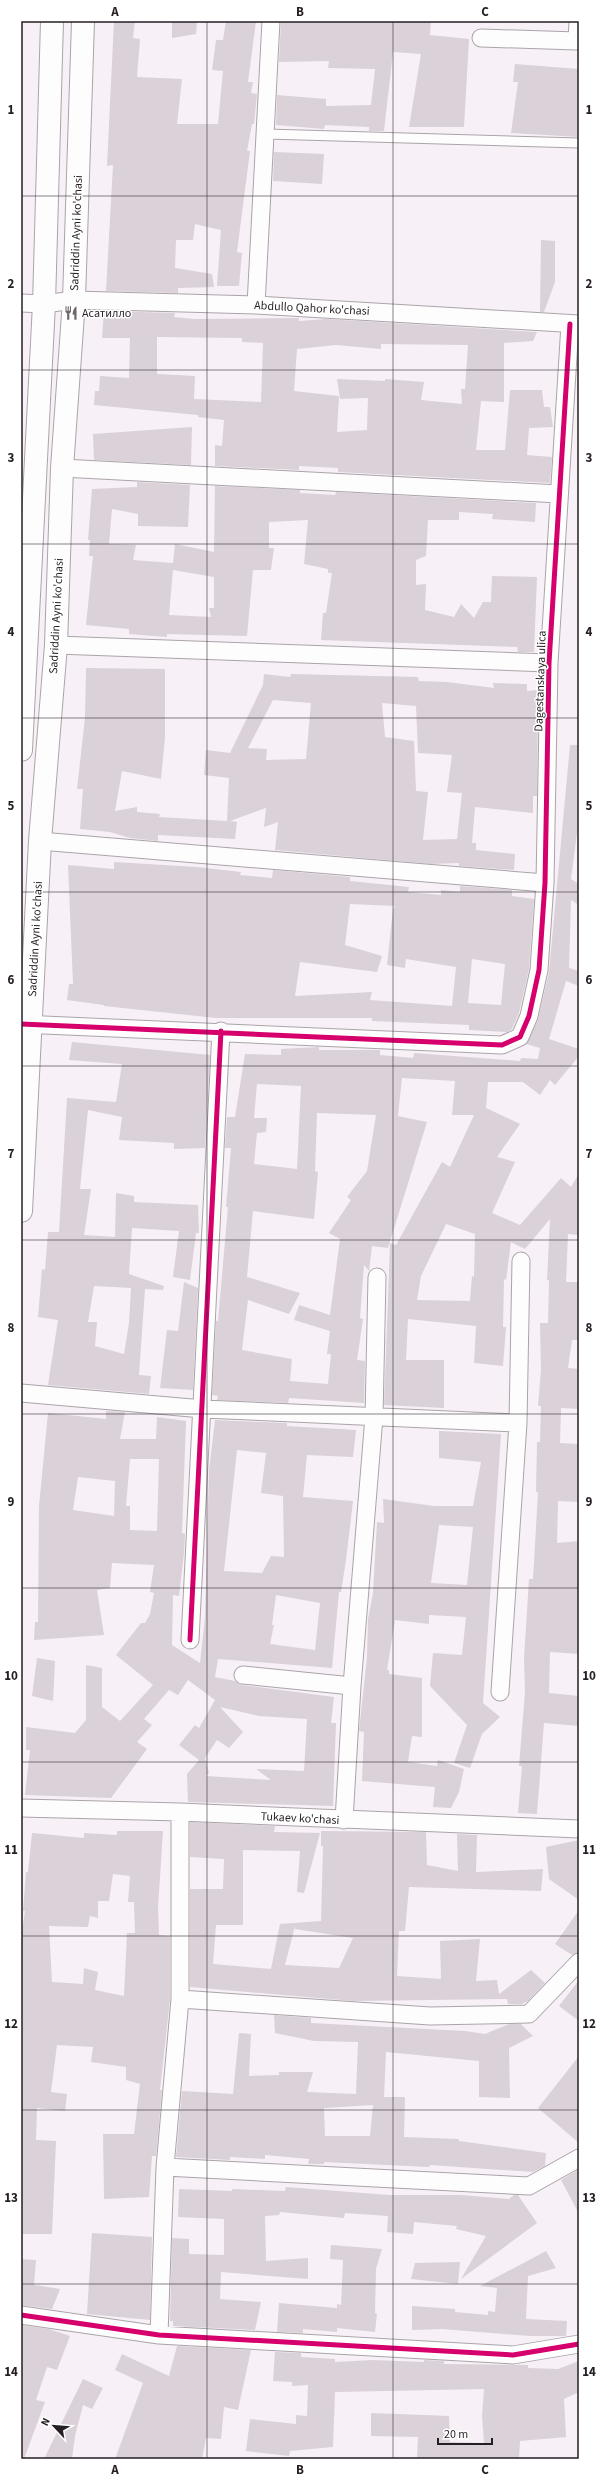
<svg xmlns="http://www.w3.org/2000/svg" width="600" height="2480" viewBox="0 0 600 2480" font-family="'Source Sans 3',sans-serif">
<rect width="100%" height="100%" fill="#f8f0f7"/>
<path fill="#dad1d9" fill-rule="evenodd" d="M114,21H135L133,38L140,39L137,77L182,79L177,124H218L223,71L212,70L216,40H223L226,21H256L248,82H253L251,93L257,94L254,124H252L247,151H250L237,252L242,253L239,286H217L221,230L195,224L193,240H176L175,268L212,274L214,287L178,288V293L106,291L113,165L107,166Z
M172,21H197L196,34L172,38Z
M281,21H431L430,35L469,39L464,127H409L421,54L393,52L384,131H369V127L325,125L324,129L276,125L277,95L326,99V106L371,105L375,69L328,68L329,61L279,62Z
M515,64L579,69V137L511,133L518,82H513Z
M274,152L324,154L322,184L273,181Z
M541,240L555,241V282L544,312H540Z
M104,311L175,313L174,317L195,319L299,318V321L326,319L537,332L533,341L504,343V402L481,401L476,450H505L510,390H542L544,407H550L553,427L529,428L527,455L552,457L550,483L338,472V468L299,466V470L215,466V445L222,446L224,420L198,417V415L94,405L95,391H99L100,376L129,378L130,338H102ZM157,337L242,338V342L263,343L261,402L194,399L195,376L157,374ZM381,344L468,345L465,389H461L462,404L421,400L424,382L385,379V381L337,379L340,399L368,398L367,430L337,432L339,396L294,391L297,349L336,345L381,349Z
M192,427L191,465L94,460L93,434Z
M137,482L190,485L188,527L138,526V514L112,509L109,544L136,545L133,560L173,563L175,544L214,552L215,486L300,490V493L335,495L336,492L536,503L535,522L492,519L493,514L459,512V520H428L426,556L416,560V585L426,584L425,610L454,617L461,604L474,618L483,602H491L492,576L537,577L534,652H518L517,647L321,640L323,613H326L332,573H328V569L304,564L308,520L269,522V548H274L271,570H253L247,636L167,634V637L129,634V629L86,625L93,556H89L90,540H88L92,489L137,487ZM173,570L214,577V608H209L211,617L169,615Z
M86,668L165,669V737L161,779L122,771L115,811L137,807V812L160,814L159,817L227,821L229,778L204,775L206,750L230,753L263,685L264,674L290,677L291,674L418,677L419,681L447,682L494,688L493,683L527,684V691L538,690L537,796H533V813L475,807L472,843H476V850L515,854L514,870L459,866V863L431,864L275,850L278,822L264,827L266,808L230,821L237,822L235,839L158,835V841L130,838L110,832L80,829L83,789H77L85,718ZM273,700L311,703L306,759L266,760L267,749L248,748ZM382,703L416,706L418,753L452,755L447,792L462,793L457,839L423,840L428,792L416,791L414,741L385,737Z
M570,745H579V818L571,879L579,884V905L571,900L569,968L579,971V986L566,981L549,1039L579,1049V1056L555,1085L550,1080L540,1095L523,1082H488L486,1108L520,1124L497,1157L515,1162L492,1213L520,1225L561,1178L571,1187L579,1173V1235L568,1234L566,1282H579V1340H572L568,1368L579,1369V1409L561,1408L560,1443L579,1444V1502L558,1501L557,1543L579,1541V1654L550,1652L549,1693L579,1696V1726L544,1723L537,1814L518,1813L522,1766H519L525,1692L524,1659L529,1579H533L538,1492H536L537,1442H540L541,1406H538L541,1370L540,1323H548L549,1280H547L550,1219L525,1249L511,1242L506,1280L504,1279L503,1327H506L503,1366L474,1363L476,1326L408,1319L406,1360H444V1408L384,1405L390,1243L396,1245L442,1162L450,1167L474,1115H452L455,1081L402,1078L398,1116L427,1122L388,1248L372,1246L369,1271L364,1265L360,1318L363,1319L357,1360L365,1361L364,1403L289,1398L288,1403L217,1400L218,1396L212,1395L216,1321H218L228,1207H226L231,1148H225L227,1117H235L245,1054L281,1055V1049L319,1047V1050H380V1055L413,1058L414,1053L520,1061L521,1058L538,1059L540,1048L526,1044L538,1020L549,972ZM257,1084L301,1086L297,1169L254,1164L257,1133L266,1132L267,1118H254ZM317,1113L376,1115L367,1171L347,1197L351,1200L329,1233L340,1239L330,1315L299,1305L294,1320L330,1331L327,1354H331L328,1384L290,1381L292,1359L242,1350L248,1300L289,1314L300,1293L247,1277L253,1211L314,1219L318,1172L315,1171ZM446,1224L475,1234L474,1277L472,1276L470,1301L417,1300L421,1276Z
M114,862L197,867L241,872L240,875L272,878L273,870L350,877V881L409,887L408,892L441,895V890L460,892V886L512,890V896L534,899L529,969L519,1013L512,1029L507,1032L469,1030V1025L372,1021V1018H216L104,1006V1005L67,1000L69,984H73L68,865L114,869ZM350,904L395,906L393,909L387,965L405,968L406,959L456,967L452,1006L370,1000L372,992L295,996L300,962L377,972L382,956L345,945ZM472,959L505,964L501,1005L468,1003Z
M72,1042L210,1055L205,1148L174,1149V1143L119,1140L122,1117L88,1110L80,1189H91L84,1235L115,1237L116,1193L134,1196V1202L198,1205L199,1233H196L190,1280L173,1277L179,1231L132,1228L129,1274L164,1286L163,1290L145,1289L139,1375L151,1376L149,1394L48,1385L58,1320L38,1317L42,1269L45,1270L48,1232H59L67,1098L116,1102L122,1064L69,1060ZM94,1286L131,1288L129,1323L124,1354L95,1346L97,1322H88Z
M184,1282L198,1288L193,1390L160,1388L167,1330L178,1331Z
M106,1411L125,1412L120,1439H156L157,1417L186,1421L182,1533L185,1534L184,1553L179,1596L173,1595L172,1645L200,1663L205,1617L209,1471L215,1420L287,1423V1426L356,1430L353,1457L307,1455L303,1497L353,1501L346,1560L341,1592H339L332,1668L218,1659L215,1677L235,1681L242,1685L334,1697L331,1723H336L333,1806L188,1802L187,1774L199,1760L179,1745L195,1725L199,1728L215,1700L188,1680L178,1695L169,1690L144,1719L152,1725L137,1742L147,1749L111,1798L25,1795L30,1750H26V1727L75,1733L86,1720V1665L102,1668V1707L120,1721L153,1685L116,1655L141,1623H145L150,1614L154,1593L150,1592L154,1565L112,1563L110,1588L97,1590L104,1635L34,1640L35,1622H38L39,1506L48,1413L106,1419ZM237,1450L266,1453L261,1493L283,1496L284,1557L271,1556L262,1573L224,1571ZM130,1459H159L157,1531L130,1530V1506H126ZM78,1477L115,1481L114,1516L73,1510ZM276,1595L320,1603L315,1650L270,1644L274,1625H272ZM220,1707L259,1716L307,1719L304,1771L256,1769L271,1780L206,1776L209,1773L205,1758L217,1740L229,1748L243,1732Z
M439,1431L501,1434L483,1703L500,1717L482,1734L470,1768L454,1763L467,1725L430,1686L433,1653L462,1655L466,1617L429,1615V1624L395,1620L387,1670H389V1674L422,1678V1737L412,1736L408,1762L437,1766L438,1760L464,1769L459,1792L451,1808L433,1807L435,1787L362,1781L364,1732L359,1731L367,1657L368,1619L373,1593L377,1522L384,1523L383,1499L434,1506H473L481,1462L439,1458ZM439,1525L473,1527L467,1585L431,1583Z
M37,1658L55,1661L53,1701L32,1696Z
M190,1822L275,1826L274,1832L320,1833L304,1893L297,1892L300,1851L243,1850V1925H216L213,1964L271,1969L280,1924L321,1921L323,1846H321V1831L426,1832L427,1865L458,1871L457,1834L477,1835L476,1872L543,1869L541,1891L409,1887L405,1931H399L397,1976L441,1979L440,1941L480,1939L476,1981L497,1980L499,1994L531,1970L545,1983L528,2001L522,2004H508L507,1999L353,2001L190,1987V1889H223L224,1859L190,1857ZM295,1926V1929L353,1938L339,1968L285,1965Z
M117,1831H163L158,1908L159,1935L170,1936V1999L160,2090H162L156,2156H152L149,2197L104,2199L103,2134H134L140,2084L126,2080V2067L91,2062L93,2047L57,2045L51,2092L67,2094L65,2111L37,2108L36,2140L56,2141L52,2234H21V1939L25,1911H23L26,1872H28L32,1833L84,1838V1833L117,1835ZM113,1874L130,1876L128,1902H134L135,1933H127L124,1996L95,1990L98,1972L84,1968L83,1984L52,1982L49,1926L88,1927L90,1916L98,1918V1901H109Z
M579,1840V1900L549,1879L546,1847Z
M579,1910V1952L572,1955L555,1944Z
M579,1980V2021L559,2006Z
M274,2015L311,2018V2023L465,2031L485,2034L509,2024H521L533,2036L509,2048L510,2098L479,2097V2061L386,2052L384,2097H405L404,2137L459,2139V2141L546,2153L545,2166L533,2172L430,2165L429,2167L324,2162V2164H308L309,2159L265,2155V2159L230,2157V2160L176,2157L182,2091L233,2094L239,2033L251,2034L249,2076L279,2075V2072H313L307,2092L356,2094L358,2042L314,2041L275,2033ZM373,2105L370,2136H325L324,2108Z
M579,2056V2143L538,2108Z
M579,2169V2214L561,2180Z
M286,2187L389,2195H461L509,2199L514,2195H518L537,2223L461,2279L486,2236L456,2229L457,2226L414,2222L413,2234L387,2232L388,2216L345,2213L344,2218L280,2212L279,2215L265,2216L266,2261L308,2258V2279L221,2272L220,2299L261,2302L255,2330L173,2326V2321H170L172,2238L189,2239V2254L224,2255V2219L178,2217L179,2189L232,2191V2189L285,2191Z
M92,2233L152,2237L150,2320L87,2314Z
M331,2245L382,2249L376,2269L375,2313L377,2314L375,2332L337,2328V2332L303,2329V2333L277,2332L279,2303L337,2308V2304L341,2305L343,2260L330,2259Z
M546,2251L556,2268L528,2276L526,2319L567,2321L566,2336H530L442,2329L412,2330V2306L455,2309V2312L488,2315V2311L495,2312L497,2288L480,2286Z
M21,2259L36,2260L34,2285L60,2289L52,2309L21,2305Z
M460,2262L458,2284L411,2279L415,2263Z
M21,2325L49,2329L70,2336L57,2370L47,2367L36,2400L45,2402L24,2459H21Z
M177,2346L251,2350L238,2410L224,2407L221,2439L206,2438L202,2459H115L143,2383L115,2370L122,2354L169,2376Z
M275,2352L301,2353V2357L335,2359V2362L373,2360L424,2362V2360L444,2361V2364L528,2365V2368L558,2369L579,2361V2392L564,2399L566,2437L520,2441L519,2459H417L418,2437L371,2436V2413L449,2416L450,2442L484,2443L482,2416L484,2389L335,2392L333,2447L290,2451L289,2456L246,2451L250,2419L296,2424V2415L307,2416L308,2385L292,2386V2382L273,2381Z
M83,2379L103,2388L92,2409L83,2405L75,2436L72,2459H44Z"/>
<g fill="none" stroke-linecap="round" stroke-linejoin="round">
<defs>
<path id="service" d="M266,134L579,143"/>
<path id="minor" d="M481,38L577,41L578,21
M21,303L44,304L74,300L256,305L579,324
M256,305L271,21
M62,468L559,494
M56,645L549,663
M40,841L545,883
M21,1024L502,1045L520,1037L529,1016L539,970L545,883L549,663L570,324
M21,1393L203,1409L518,1423
M190,1640L221,1031
M243,1675L352,1686
M500,1692L518,1423L521,1261
M21,1808L180,1812L579,1829
M344,1820L352,1686L374,1417L377,1277
M180,1999L430,2016L529,2014L579,1962
M165,2167L529,2186L579,2158
M21,2315L159,2335L513,2355L579,2344
M159,2335L165,2167L180,1999V1812"/>
<path id="secondary" d="M21,750L44,304L52,21
M21,1211L40,841L56,645L62,468L74,300L83,21"/>
</defs>
<use href="#service" stroke="#aaa4a9" stroke-width="11"/>
<use href="#minor" stroke="#aaa4a9" stroke-width="19"/>
<use href="#secondary" stroke="#aaa4a9" stroke-width="24"/>
<use href="#service" stroke="#fefdfe" stroke-width="9"/>
<use href="#minor" stroke="#fefdfe" stroke-width="17"/>
<use href="#secondary" stroke="#fefdfe" stroke-width="22"/>
<defs>
<path id="cycleway" d="M21,1024L502,1045L520,1037L529,1016L539,970L545,883L549,663L570,324
M190,1640L221,1031
M21,2315L159,2335L513,2355L579,2344"/>
</defs>
<use href="#cycleway" stroke="#fff" stroke-width="8"/>
<use href="#cycleway" stroke="#d6006c" stroke-width="5"/>
</g>
<path fill="none" stroke="#251f24" stroke-width="1" stroke-opacity="0.55" d="M207,21V2459M393,21V2459M21,196H579M21,370H579M21,544H579M21,718H579M21,892H579M21,1066H579M21,1240H579M21,1414H579M21,1588H579M21,1762H579M21,1936H579M21,2110H579M21,2284H579"/>
<defs>
<symbol id="restaurant-bare" viewBox="-9 -9 18 18"><path d="M-5-6h1v4h1v-4h1v4h1v-4h1v5L-1.5 .5V6h-2V.5L-5-1ZM5-6V6H3V1.5H1.5Q1.5-4 5-6Z" fill="#6f686e" stroke="#fff" stroke-width="2.5" paint-order="stroke"/></symbol>
</defs>
<g fill-rule="evenodd">
<use href="#restaurant-bare" x="61" y="303" width="20" height="20"/>
</g>
<g text-anchor="middle" stroke-width="3" stroke-linejoin="round" paint-order="stroke">
<g font-size="12" fill="#251f24" stroke="#fff">
<text transform="translate(76 233) rotate(-88)" y="4">Sadriddin Ayni ko'chasi</text>
<text transform="translate(312 308) rotate(3)" y="4">Abdullo Qahor ko'chasi</text>
<text transform="translate(56 616) rotate(-87)" y="4">Sadriddin Ayni ko'chasi</text>
<text transform="translate(540 681) rotate(-88)" y="4">Dagestanskaya ulica</text>
<text transform="translate(35 939) rotate(-87)" y="4">Sadriddin Ayni ko'chasi</text>
<text transform="translate(300 1818) rotate(3)" y="4">Tukaev ko'chasi</text>
</g>
<g font-size="12" fill="#251f24" stroke="#fff" text-anchor="start">
<text x="82" y="317">Асатилло</text>
</g>
</g>
<rect width="600" height="2480" fill="none" stroke="#ffffff" stroke-width="44"/>
<g transform="translate(54 2426) rotate(296)" stroke="#ffffff" stroke-width="3" paint-order="stroke">
<path d="M0-3L7 15L0 10L-7 15Z" fill="#251f24"/>
<text y="-6" font-size="11" font-weight="bold" text-anchor="middle" fill="#251f24">N</text>
</g>
<path d="M438 2438v6h54v-6" fill="none" stroke="#251f24" stroke-width="2"/>
<text x="444" y="2438" font-size="12" fill="#251f24" stroke="#ffffff" stroke-width="3" paint-order="stroke">20 m</text>
<rect x="22" y="22" width="556" height="2436" fill="none" stroke="#251f24" stroke-width="1.5"/>
<g font-size="13" text-anchor="middle" font-weight="bold" fill="#251f24">
<text x="115" y="16">A</text>
<text x="300" y="16">B</text>
<text x="485" y="16">C</text>
<text x="11" y="114">1</text>
<text x="589" y="114">1</text>
<text x="11" y="288">2</text>
<text x="589" y="288">2</text>
<text x="11" y="462">3</text>
<text x="589" y="462">3</text>
<text x="11" y="636">4</text>
<text x="589" y="636">4</text>
<text x="11" y="810">5</text>
<text x="589" y="810">5</text>
<text x="11" y="984">6</text>
<text x="589" y="984">6</text>
<text x="11" y="1158">7</text>
<text x="589" y="1158">7</text>
<text x="11" y="1332">8</text>
<text x="589" y="1332">8</text>
<text x="11" y="1506">9</text>
<text x="589" y="1506">9</text>
<text x="11" y="1680">10</text>
<text x="589" y="1680">10</text>
<text x="11" y="1854">11</text>
<text x="589" y="1854">11</text>
<text x="11" y="2028">12</text>
<text x="589" y="2028">12</text>
<text x="11" y="2202">13</text>
<text x="589" y="2202">13</text>
<text x="11" y="2376">14</text>
<text x="589" y="2376">14</text>
<text x="115" y="2474">A</text>
<text x="300" y="2474">B</text>
<text x="485" y="2474">C</text>
</g>
</svg>
